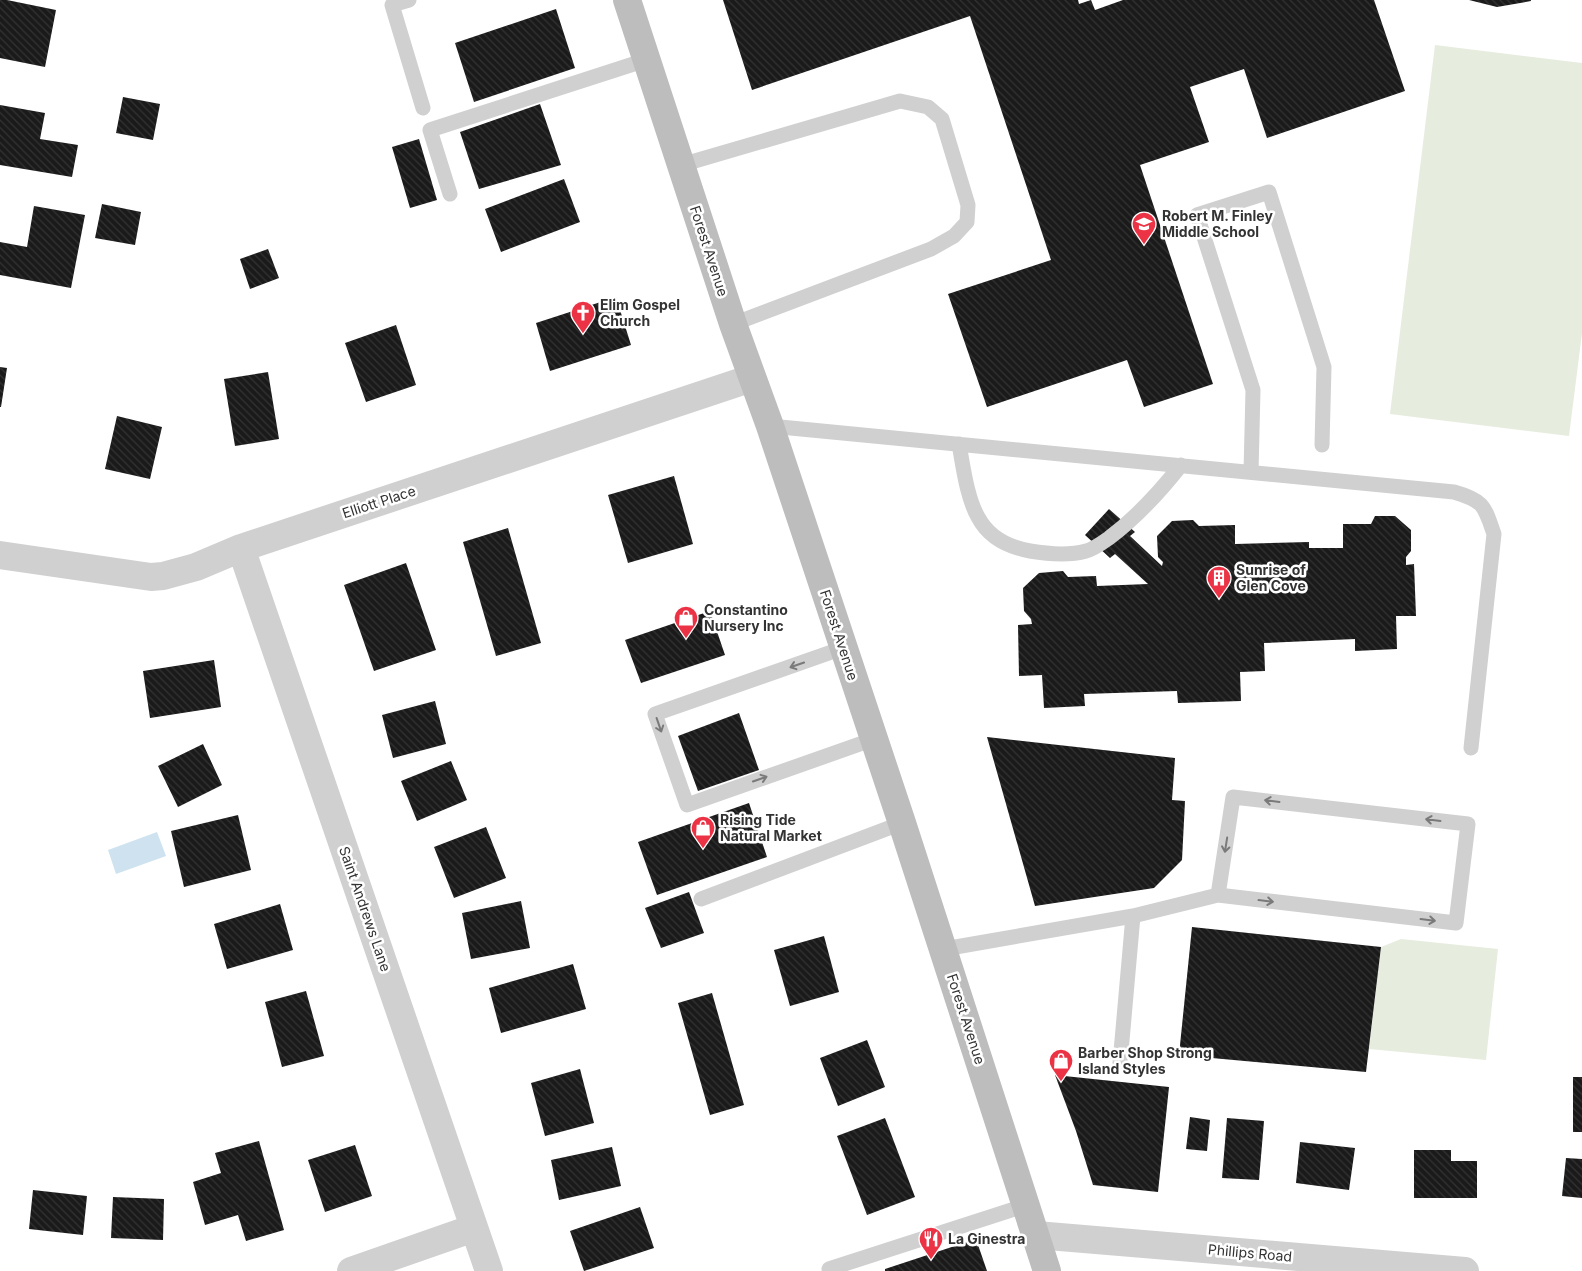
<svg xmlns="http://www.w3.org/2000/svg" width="1582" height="1271" viewBox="0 0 1582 1271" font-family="Inter,sans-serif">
<defs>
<pattern id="building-back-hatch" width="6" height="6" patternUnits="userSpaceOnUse" patternTransform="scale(1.25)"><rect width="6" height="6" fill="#1a1a1a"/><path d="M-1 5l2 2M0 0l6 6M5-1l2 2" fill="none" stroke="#333"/></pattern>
</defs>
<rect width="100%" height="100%" fill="#fff"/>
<path fill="#e6ecde" d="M1435,45L1582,63V333L1569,436L1390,414Z
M1401,939L1498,949L1486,1060L1369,1049L1381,947Z"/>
<path fill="#cee3ef" d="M157,832L166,856L116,874L108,850Z"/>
<path fill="url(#building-back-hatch)" d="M0,0H7L56,10L45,67L0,58Z
M723,0H1078L1079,4L1091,0L1095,10L1123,0H1374L1405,91L1267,138L1244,69L1190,87L1209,142L1140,165L1213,384L1144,407L1127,360L987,407L948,294L1051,260L970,16L752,90Z
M1469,0H1531V1L1497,7Z
M556,9L575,68L474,102L455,43Z
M123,97L160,104L153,140L116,133Z
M540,104L561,165L479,189L460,132Z
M0,105L45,113L40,139L78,145L72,177L0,165Z
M419,139L437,200L410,208L392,147Z
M564,179L580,222L501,252L485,209Z
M102,204L141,212L135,245L95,238Z
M34,206L85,215L71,288L0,275V242L27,247Z
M268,249L279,278L250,289L240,259Z
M616,297L631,345L550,371L536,323Z
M396,325L416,385L366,402L345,343Z
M0,367L7,368L1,407H0Z
M268,372L279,439L235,446L224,379Z
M117,416L162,427L150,479L105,469Z
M674,476L693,544L628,563L608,495Z
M1109,509L1135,532L1130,536L1162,566L1163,562L1158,557L1157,536L1172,521L1193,520L1199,526L1235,525V544L1309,542V548H1343V524H1371L1375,516H1395L1411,530V551L1406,557V565L1414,564L1416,616H1396L1397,649L1355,651V639L1264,643L1265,671L1240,672L1241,701L1178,703L1177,691L1084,694L1085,706L1044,708L1042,675L1019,676L1018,625L1032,624L1031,619L1024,611L1023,588L1039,573L1063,571L1068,577L1096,576L1097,586L1148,584L1115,554L1110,558L1085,535Z
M508,528L541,643L496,656L463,542Z
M406,563L436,650L374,671L344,585Z
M710,611L725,655L641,683L625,640Z
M214,660L221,707L150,718L143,671Z
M435,701L446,744L393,758L382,715Z
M739,713L759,770L698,791L678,736Z
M987,737L1175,758L1172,800L1185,801L1182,860L1154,888L1035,906Z
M203,744L222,785L178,807L158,766Z
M451,761L467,800L417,821L401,781Z
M749,803L767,857L657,895L638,842Z
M238,815L251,870L184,887L171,831Z
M486,827L506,878L454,898L434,847Z
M689,892L704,933L661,948L645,908Z
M521,901L530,948L471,959L462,913Z
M280,904L293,950L227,969L214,924Z
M1192,927L1381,947L1366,1072L1179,1055Z
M824,936L839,992L790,1006L774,950Z
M573,964L586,1009L501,1033L489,988Z
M306,991L324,1056L282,1067L265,1002Z
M712,993L744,1105L710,1115L678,1003Z
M867,1040L885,1087L838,1106L820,1058Z
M580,1069L594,1123L545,1136L531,1083Z
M1055,1075L1169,1087L1158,1192L1093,1185L1076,1131Z
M1573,1077H1582V1132H1573Z
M1190,1117L1210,1120L1207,1151L1186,1149Z
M885,1118L915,1197L867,1215L837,1136Z
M1227,1118L1264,1121L1259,1180L1222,1178Z
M259,1141L284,1230L246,1241L238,1215L205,1225L193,1182L221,1173L215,1153Z
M1300,1142L1355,1148L1349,1190L1296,1183Z
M355,1145L372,1196L325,1212L308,1160Z
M612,1147L621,1186L559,1200L551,1160Z
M1414,1150H1451V1161H1477V1198H1414Z
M1566,1158L1582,1159V1198L1562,1196Z
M33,1190L87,1196L83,1235L29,1229Z
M113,1197L164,1199L163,1240L111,1238Z
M640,1207L654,1248L584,1271L570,1231Z
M976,1239L987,1271H885V1269Z"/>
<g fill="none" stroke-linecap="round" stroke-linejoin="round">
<path stroke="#d0d0d0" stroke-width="15" d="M409,0L392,5L423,108
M681,165L900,101L928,107L942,119L968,205L967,222L954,236L931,249L733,324
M450,194L430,130L646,60
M770,426L1454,492C1484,501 1484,505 1494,534L1471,748
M959,444C963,466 967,498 978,517C989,538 1008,547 1030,551C1048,554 1068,556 1086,551C1094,549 1102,543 1109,538C1137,517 1159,493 1181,465
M1251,472L1253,390L1197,215L1269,192L1324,367L1322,445
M843,648L655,714L687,805L874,739
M701,899L902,823
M944,949L1133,916L1218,895L1456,923L1468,824L1233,797L1218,895
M1120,1063L1133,916
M830,1271L829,1269L1027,1205"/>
<path stroke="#d0d0d0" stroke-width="28" d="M241,548L489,1271
M0,555L151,577L163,576L196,567L241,548L752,378
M1036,1235L1465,1271
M351,1271L474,1228"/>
<path stroke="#bdbdbd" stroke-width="28" d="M627,0L733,324L770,426L902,823L1047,1271"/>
</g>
<defs><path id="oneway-shaft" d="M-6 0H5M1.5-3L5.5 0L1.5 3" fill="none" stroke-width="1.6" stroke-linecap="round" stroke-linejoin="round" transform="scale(1.25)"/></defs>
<g stroke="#7a7a7a">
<use href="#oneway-shaft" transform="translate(797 665) rotate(161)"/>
<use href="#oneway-shaft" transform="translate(659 725) rotate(71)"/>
<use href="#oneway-shaft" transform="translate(760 779) rotate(-19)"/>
<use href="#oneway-shaft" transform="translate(1272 801) rotate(-173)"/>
<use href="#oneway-shaft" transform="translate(1433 820) rotate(-173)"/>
<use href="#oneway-shaft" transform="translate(1226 845) rotate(99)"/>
<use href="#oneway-shaft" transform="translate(1266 901) rotate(7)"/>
<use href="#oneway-shaft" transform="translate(1428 920) rotate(7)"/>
</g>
<defs>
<symbol id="school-pin" viewBox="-11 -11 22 30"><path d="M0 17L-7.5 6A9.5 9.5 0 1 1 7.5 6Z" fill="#eb3345" stroke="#fff"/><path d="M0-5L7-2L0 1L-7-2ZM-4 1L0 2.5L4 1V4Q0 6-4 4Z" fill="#fff"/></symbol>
<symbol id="church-pin" viewBox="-11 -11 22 30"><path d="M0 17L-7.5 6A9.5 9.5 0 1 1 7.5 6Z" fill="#eb3345" stroke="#fff"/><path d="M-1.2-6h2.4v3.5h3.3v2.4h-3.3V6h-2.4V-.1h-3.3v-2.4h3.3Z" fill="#fff"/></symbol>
<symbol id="building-pin" viewBox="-11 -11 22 30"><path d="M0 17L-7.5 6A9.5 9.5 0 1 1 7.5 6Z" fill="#eb3345" stroke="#fff"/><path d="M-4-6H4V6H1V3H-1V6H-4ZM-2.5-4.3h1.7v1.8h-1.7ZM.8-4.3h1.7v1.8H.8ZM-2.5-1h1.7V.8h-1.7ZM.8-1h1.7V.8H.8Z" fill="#fff"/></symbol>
<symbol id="shop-pin" viewBox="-11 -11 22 30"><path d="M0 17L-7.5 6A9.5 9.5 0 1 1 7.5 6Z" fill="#eb3345" stroke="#fff"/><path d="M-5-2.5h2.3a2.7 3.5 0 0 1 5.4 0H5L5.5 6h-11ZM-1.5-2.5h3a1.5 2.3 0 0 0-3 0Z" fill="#fff"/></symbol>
<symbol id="restaurant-pin" viewBox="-11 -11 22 30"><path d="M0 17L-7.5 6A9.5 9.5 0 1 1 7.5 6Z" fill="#eb3345" stroke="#fff"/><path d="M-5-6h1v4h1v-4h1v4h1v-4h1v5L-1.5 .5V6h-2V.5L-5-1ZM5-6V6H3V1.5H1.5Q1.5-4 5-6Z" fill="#fff"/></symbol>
</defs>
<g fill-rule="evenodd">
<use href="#school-pin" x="1130" y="210" width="28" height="38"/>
<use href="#church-pin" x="569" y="299" width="28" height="38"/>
<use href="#building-pin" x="1205" y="564" width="28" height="38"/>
<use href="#shop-pin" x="672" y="604" width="28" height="38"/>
<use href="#shop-pin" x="689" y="814" width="28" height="38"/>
<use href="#shop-pin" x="1047" y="1047" width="28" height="38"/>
<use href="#restaurant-pin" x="917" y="1225" width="28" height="38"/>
</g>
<g text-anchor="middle" stroke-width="5" stroke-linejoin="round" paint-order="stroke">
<g font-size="14" font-weight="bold" fill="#333" stroke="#fff" text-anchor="start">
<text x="1162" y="221">Robert M. Finley<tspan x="1162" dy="16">Middle School</tspan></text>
<text x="600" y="310">Elim Gospel<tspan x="600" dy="16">Church</tspan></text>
<text x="1236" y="575">Sunrise of<tspan x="1236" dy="16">Glen Cove</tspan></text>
<text x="704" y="615">Constantino<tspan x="704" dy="16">Nursery Inc</tspan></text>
<text x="720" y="825">Rising Tide<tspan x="720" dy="16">Natural Market</tspan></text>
<text x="1078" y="1058">Barber Shop Strong<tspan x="1078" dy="16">Island Styles</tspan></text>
<text x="948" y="1244">La Ginestra</text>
</g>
<g font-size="14" fill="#333" stroke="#fff">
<text transform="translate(709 251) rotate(72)" y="5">Forest Avenue</text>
<text transform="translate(379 502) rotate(-18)" y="5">Elliott Place</text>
<text transform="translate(839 635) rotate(72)" y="5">Forest Avenue</text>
<text transform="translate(365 909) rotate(71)" y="5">Saint Andrews Lane</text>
<text transform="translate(966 1019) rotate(72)" y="5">Forest Avenue</text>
<text transform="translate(1250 1253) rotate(5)" y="5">Phillips Road</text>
</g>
</g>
</svg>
